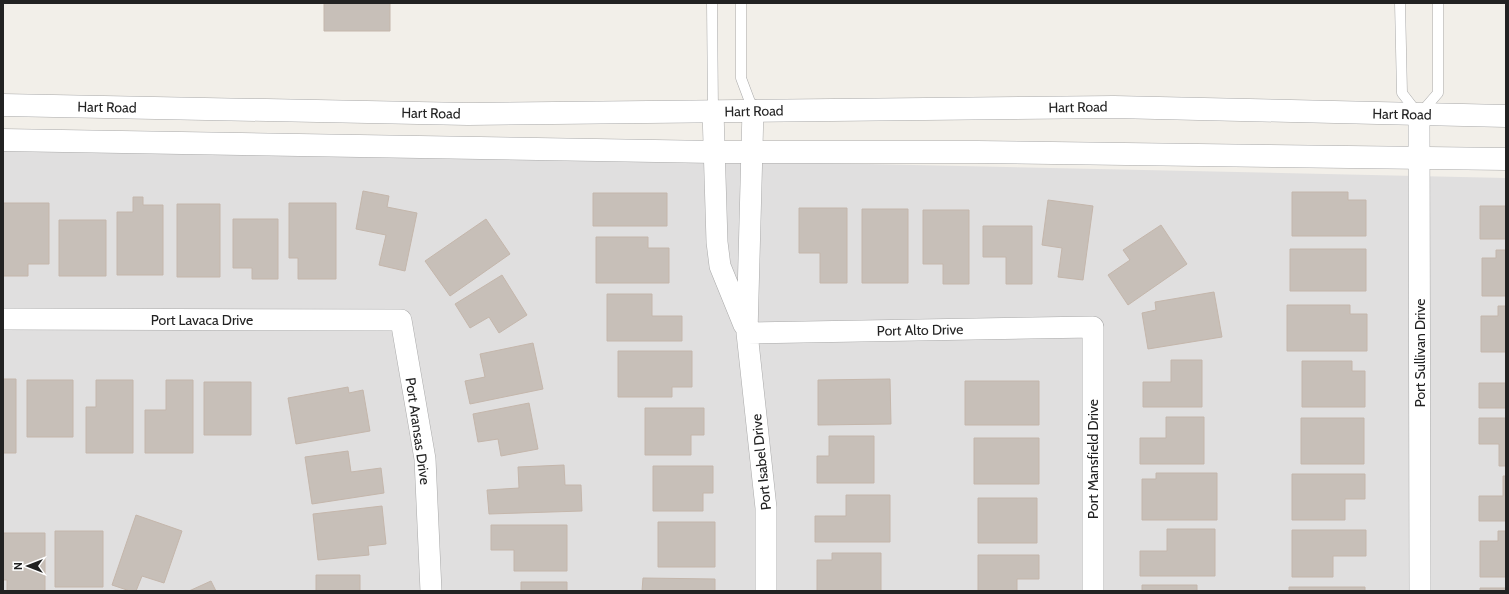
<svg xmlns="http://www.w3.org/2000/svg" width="1509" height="594" viewBox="0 0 1509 594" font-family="Cabin,sans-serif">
<rect width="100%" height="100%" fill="#f2efe9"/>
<path fill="#e0dfdf" d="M3,145L1506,178V591H3Z"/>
<path fill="#c7bfb8" stroke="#c4b6ab" d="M324,3H390V31H324Z
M363,191L389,196L387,207L417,213L405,271L379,265L386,235L356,229Z
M1292,192H1348V200H1366V236H1292Z
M593,193H667V226H593Z
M133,197H143V205H163V275H117V212H133Z
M1048,200L1093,206L1083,280L1058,277L1062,248L1042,245Z
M3,203H49V264H28V276H3Z
M289,203H336V279H298V258H289Z
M177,204H220V277H177Z
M1480,206H1506V239H1480Z
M799,208H847V283H820V253H799Z
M862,209H908V283H862Z
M923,210H969V284H943V264H923Z
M233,219H278V279H252V268H233Z
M486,219L510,254L450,296L425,261Z
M59,220H106V276H59Z
M1161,225L1187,264L1128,305L1108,275L1130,260L1123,250Z
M983,226H1032V284H1006V257H983Z
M596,237H648V248H669V283H596Z
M1290,249H1366V291H1290Z
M1496,250H1506V296H1482V258H1496Z
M502,275L527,315L499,333L489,317L470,328L455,304Z
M1214,292L1222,337L1148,349L1142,313L1156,310L1155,302Z
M607,294H652V316H682V341H607Z
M1287,305H1350V314H1367V351H1287Z
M1498,306H1506V352H1481V316H1498Z
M533,343L543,389L470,404L465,381L485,377L480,354Z
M618,351H692V387H672V397H618Z
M1171,360H1202V407H1143V382H1171Z
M1302,361H1352V371H1365V407H1302Z
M1506,362V408H1479V383H1506Z
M3,379H16V453H3Z
M890,379L891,424L818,425V380Z
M27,380H73V437H27Z
M96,380H133V453H86V407H96Z
M166,380H193V453H145V410H166Z
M965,381H1039V425H965Z
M204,382H251V435H204Z
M348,387L349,393L363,390L370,431L296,444L288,398Z
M529,403L538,449L501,456L498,439L478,442L473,414Z
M645,408H704V435H691V455H645Z
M1166,417H1204V464H1140V438H1166Z
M1301,418H1364V464H1301Z
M1479,418H1506V466H1499V444H1479Z
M829,436H874V483H817V456H829Z
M974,438H1039V484H974Z
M348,451L351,472L381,468L384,493L312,504L305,457Z
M564,465L565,485H581L582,511L489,514L487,490L519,488L518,467Z
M653,466H713V493H703V511H653Z
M1156,473H1217V520H1142V479H1156Z
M1292,474H1365V499H1345V520H1292Z
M1503,476H1506V521H1479V496H1503Z
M846,495H890V542H815V516H846Z
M978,498H1037V543H978Z
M382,506L386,544L368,546L369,555L318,560L313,514Z
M136,515L182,531L164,583L142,576L136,591H130L112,585Z
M658,522H715V567H658Z
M491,525H567V571H514V550H491Z
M1167,529H1215V576H1140V551H1167Z
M1292,530H1366V556H1333V577H1292Z
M55,531H103V587H55Z
M1498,531H1506V577H1480V541H1498Z
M3,533H45V591H7V580H3Z
M832,553H881V591H817V560H832Z
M978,555H1039V579H1017V591H978Z
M316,575H360V591H316Z
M643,578L715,579V591H642Z
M211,581L216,591H189Z
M521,582H567V591H521Z
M1142,585H1197V591H1142Z
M1289,587H1365V591H1289Z
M1480,588H1506V591H1480Z"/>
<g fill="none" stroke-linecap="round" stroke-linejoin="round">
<defs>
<path id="service" d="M712,3L713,111
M741,3V78L753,110
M1400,3L1402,93L1419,115L1438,93V3"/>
<path id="minor" d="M753,110L747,333L766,508V591
M713,111L717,242L720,266L744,325
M1419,115L1420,591
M3,319L401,320L425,459L431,591
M747,333L1093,327V591"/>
<path id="tertiary" d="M3,105L468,114L1114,107L1506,116
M3,140L714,152H977L1506,159"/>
</defs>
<use href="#service" stroke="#a9a9a9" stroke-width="11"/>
<use href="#minor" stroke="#a9a9a9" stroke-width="22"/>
<use href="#tertiary" stroke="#a9a9a9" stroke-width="23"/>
<use href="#service" stroke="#fff" stroke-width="10"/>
<use href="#minor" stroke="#fff" stroke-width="21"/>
<use href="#tertiary" stroke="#fff" stroke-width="22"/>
</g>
<g text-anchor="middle" stroke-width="3" stroke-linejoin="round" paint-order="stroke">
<g font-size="14" fill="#222" stroke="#fff">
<text transform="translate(107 107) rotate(1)" y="5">Hart Road</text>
<text transform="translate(1078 107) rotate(-1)" y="5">Hart Road</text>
<text transform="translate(754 111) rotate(-1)" y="5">Hart Road</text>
<text transform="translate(431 113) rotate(1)" y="5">Hart Road</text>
<text transform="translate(1402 114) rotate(1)" y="5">Hart Road</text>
<text x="202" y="325">Port Lavaca Drive</text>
<text transform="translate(920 330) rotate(-1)" y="5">Port Alto Drive</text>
<text transform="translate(1420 353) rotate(-90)" y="5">Port Sullivan Drive</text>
<text transform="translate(418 431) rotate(82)" y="5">Port Aransas Drive</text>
<text transform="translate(1093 459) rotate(-90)" y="5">Port Mansfield Drive</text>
<text transform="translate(761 462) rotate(-96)" y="5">Port Isabel Drive</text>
</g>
</g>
<rect width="1509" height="594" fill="none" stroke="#222222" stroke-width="8"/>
<g transform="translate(28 566) rotate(270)" stroke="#ffffff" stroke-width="3" paint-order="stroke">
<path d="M0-3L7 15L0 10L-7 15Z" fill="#222222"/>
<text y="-6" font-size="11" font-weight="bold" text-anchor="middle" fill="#222222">N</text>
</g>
</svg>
